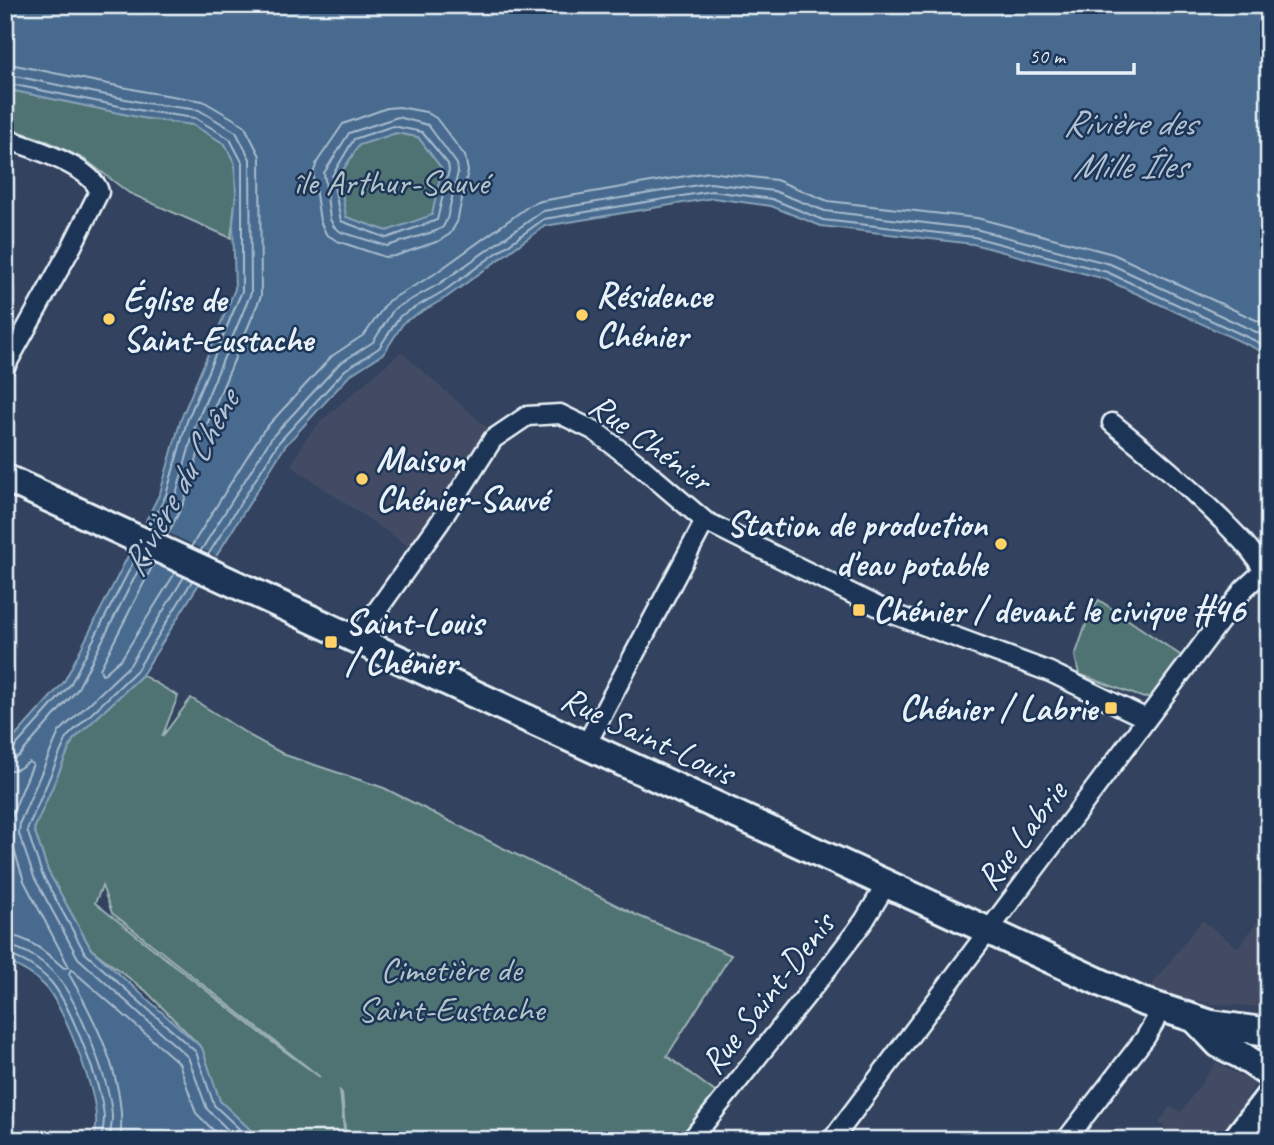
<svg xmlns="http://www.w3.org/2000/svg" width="1274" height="1145" viewBox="0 0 1274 1145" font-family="Caveat,sans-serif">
<rect width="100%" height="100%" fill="#33425e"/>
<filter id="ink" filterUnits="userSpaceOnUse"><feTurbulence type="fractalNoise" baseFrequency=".0143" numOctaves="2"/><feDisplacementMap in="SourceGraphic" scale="14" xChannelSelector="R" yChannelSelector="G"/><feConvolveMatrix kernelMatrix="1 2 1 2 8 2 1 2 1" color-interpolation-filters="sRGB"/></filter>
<g filter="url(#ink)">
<path fill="#424c63" d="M401,352L492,432L411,548L291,466L305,440L321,421Z
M1202,920L1238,948L1257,922L1269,931V1007L1212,1004L1148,990Z
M1216,1062L1255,1084L1234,1120L1218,1140H1182L1159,1123L1170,1106L1181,1112Z"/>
<path fill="#507272" stroke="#9cb2b5" stroke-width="2" fill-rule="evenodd" d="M5,89L143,118L193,125L225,144L235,164L236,194L231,238L129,193L86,160L45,140L5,127Z
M396,133L418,137L442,169L432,216L387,231L346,217L339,176L359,145Z
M1099,600L1183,657L1155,695L1144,698L1079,674L1075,656L1089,616Z
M142,675L178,696L162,737L191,698L252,737L285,755L384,788L634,914L731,955L667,1056L719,1095L686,1140H346L342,1093L340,1091L345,1140H261L220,1101L202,1048L146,991L91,949L48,871L34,829L73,740ZM102,886L112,913L320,1077L271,1041L95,903Z"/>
<path fill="#476b8e" stroke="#87a1b8" stroke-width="2" fill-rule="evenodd" d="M5,5H1269V359L1259,350L1105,279L973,244L821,226L771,206L713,198L545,226L447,297L404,322L384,353L350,375L285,446L142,675L73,740L34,829L48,871L91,949L202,1048L220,1101L261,1140H94C95,1133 97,1125 96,1118C96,1090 64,1009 46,987C35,975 20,967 5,961V748L64,682L160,493L181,419L235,289L233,224L236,194L235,164L225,144L193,125L143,118L5,89ZM396,133L418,137L442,169L432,215L387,231L346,217L339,176L359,145Z"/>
<path fill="#33425e" d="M142,520L218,557L201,586L127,550Z"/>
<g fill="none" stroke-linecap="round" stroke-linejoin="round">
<path stroke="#a8bbce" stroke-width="2" d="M5,63L147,92L203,101L244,125L260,156L261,296L206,427L184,502L167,536
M5,74L145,103L199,110L236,132L250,159L251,293L196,424L175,498L158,532
M5,83L144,111L195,118L230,139L242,162V291L187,421L166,495L150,528
M399,107L426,112L436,118L465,156L468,171L457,222L450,234L439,241L395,256L385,257L337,241L326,234L320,221L313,174L317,162L343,124L387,108Z
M398,117L428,125L457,164L458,172L447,219L443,227L436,231L387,246L341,232L334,227L330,219L324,173L349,133Z
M393,126L422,132L448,164L449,170L437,220L387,238L341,221L332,176L354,139Z
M191,547L263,431L332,356L365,334L388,301L433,275L530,205L541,201L709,172L776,180L828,201L977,218L1113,254L1269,326
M200,552L272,437L339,364L373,342L394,309L439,284L543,211L710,183L774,191L825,211L975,229L1110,264L1269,338
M208,555L279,442L345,370L379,348L400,316L444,291L544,219L712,191L772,199L823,220L974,237L1107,272L1262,344L1269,349
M154,563L100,669L102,674L105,673L122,658L175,573
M184,577L130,665L59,732L20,822L19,834L34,877L78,958L188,1057L207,1109L238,1140
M192,581L137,670L67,737L27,830L42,874L85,953L196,1052L214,1105L251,1140
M5,752L13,749L70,685L137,555
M5,761L19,756L77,690L144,559
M5,771L18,769L29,762L33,764L10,819L9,834L24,881L69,967L64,968C48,954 28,936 5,935
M5,946C24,947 48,964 59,979C79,1004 112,1087 112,1118C112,1125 110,1133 109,1140
M5,955C21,957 40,970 51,982C70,1004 103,1089 104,1118C104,1125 102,1133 101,1140
M120,1140C128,1084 96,1021 69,974L71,969L179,1063L196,1113L223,1140"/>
<defs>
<path id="street" d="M5,139C28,146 94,167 99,192L72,246L5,367
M1112,423C1150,453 1187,485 1222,520C1237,536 1253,550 1263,570
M356,640L440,522L493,439L527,416L560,414L595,431L638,464L705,521L893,614L1050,672L1147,719
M586,745L705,521
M691,1140L822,976L864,921L887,883
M832,1140L1244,589L1269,566
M1066,1140L1145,1038L1154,1023L1160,1008"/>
<path id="secondary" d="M5,478L1141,1001L1211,1024L1269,1032
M1197,1021L1219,1044L1241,1055L1269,1074
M1236,1140L1269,1097"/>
</defs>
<use href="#street" stroke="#e8f1f8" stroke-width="23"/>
<use href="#secondary" stroke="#e8f1f8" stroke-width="32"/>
<use href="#street" stroke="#1d3557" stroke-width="18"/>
<use href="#secondary" stroke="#1d3557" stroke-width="26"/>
</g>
</g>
<g fill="#ffd166" stroke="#1d3557" stroke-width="2.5">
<circle cx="582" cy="315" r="7"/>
<circle cx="109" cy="319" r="7"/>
<circle cx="362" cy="479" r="7"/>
<circle cx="1001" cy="544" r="7"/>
<rect x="852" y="603" width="14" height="14" rx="3.5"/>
<rect x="324" y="635" width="14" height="14" rx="3.5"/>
<rect x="1104" y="701" width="14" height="14" rx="3.5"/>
</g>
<g text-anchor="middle" stroke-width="5" stroke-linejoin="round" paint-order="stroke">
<g font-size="35" fill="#b3c5c9" stroke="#1d3557">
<text x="391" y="194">île Arthur-Sauvé</text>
<text x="451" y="981">Cimetière de<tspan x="451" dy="40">Saint-Eustache</tspan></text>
</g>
<g font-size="35" font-weight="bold" fill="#e8f1f8" stroke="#1d3557" text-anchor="start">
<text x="596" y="307">Résidence<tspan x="596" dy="40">Chénier</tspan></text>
<text x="123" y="311">Église de<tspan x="123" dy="40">Saint-Eustache</tspan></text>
<text x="376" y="471">Maison<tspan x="376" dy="40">Chénier-Sauvé</tspan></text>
<text x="987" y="536" text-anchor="end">Station de production<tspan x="987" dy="40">d'eau potable</tspan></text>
<text x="873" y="622">Chénier / devant le civique #46</text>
<text x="345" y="634">Saint-Louis<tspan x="345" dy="40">/ Chénier</tspan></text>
<text x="1097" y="720" text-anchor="end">Chénier / Labrie</text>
</g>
<g font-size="35" fill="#e8f1f8" stroke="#1d3557">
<text transform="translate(651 442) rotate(36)" y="12">Rue Chénier</text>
<text transform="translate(648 735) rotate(25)" y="12">Rue Saint-Louis</text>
<text transform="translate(1021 835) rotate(-53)" y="12">Rue Labrie</text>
<text transform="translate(767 993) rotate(-52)" y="12">Rue Saint-Denis</text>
</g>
<g font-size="37" font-style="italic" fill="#b0c2d3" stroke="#1d3557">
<text x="1129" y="135">Rivière des<tspan x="1129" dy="43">Mille Îles</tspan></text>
<text transform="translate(179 483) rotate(-61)" y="13">Rivière du Chêne</text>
</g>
</g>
<rect width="1274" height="1145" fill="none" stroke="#1d3557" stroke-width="28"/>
<rect x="14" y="14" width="1246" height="1117" fill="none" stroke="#e8f1f8" stroke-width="2.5" filter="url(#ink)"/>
<path d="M1018 63v10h116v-10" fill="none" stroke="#e8f1f8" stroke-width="3.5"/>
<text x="1029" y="63" font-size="21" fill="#e8f1f8" stroke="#1d3557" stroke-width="5" paint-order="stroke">50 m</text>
</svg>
